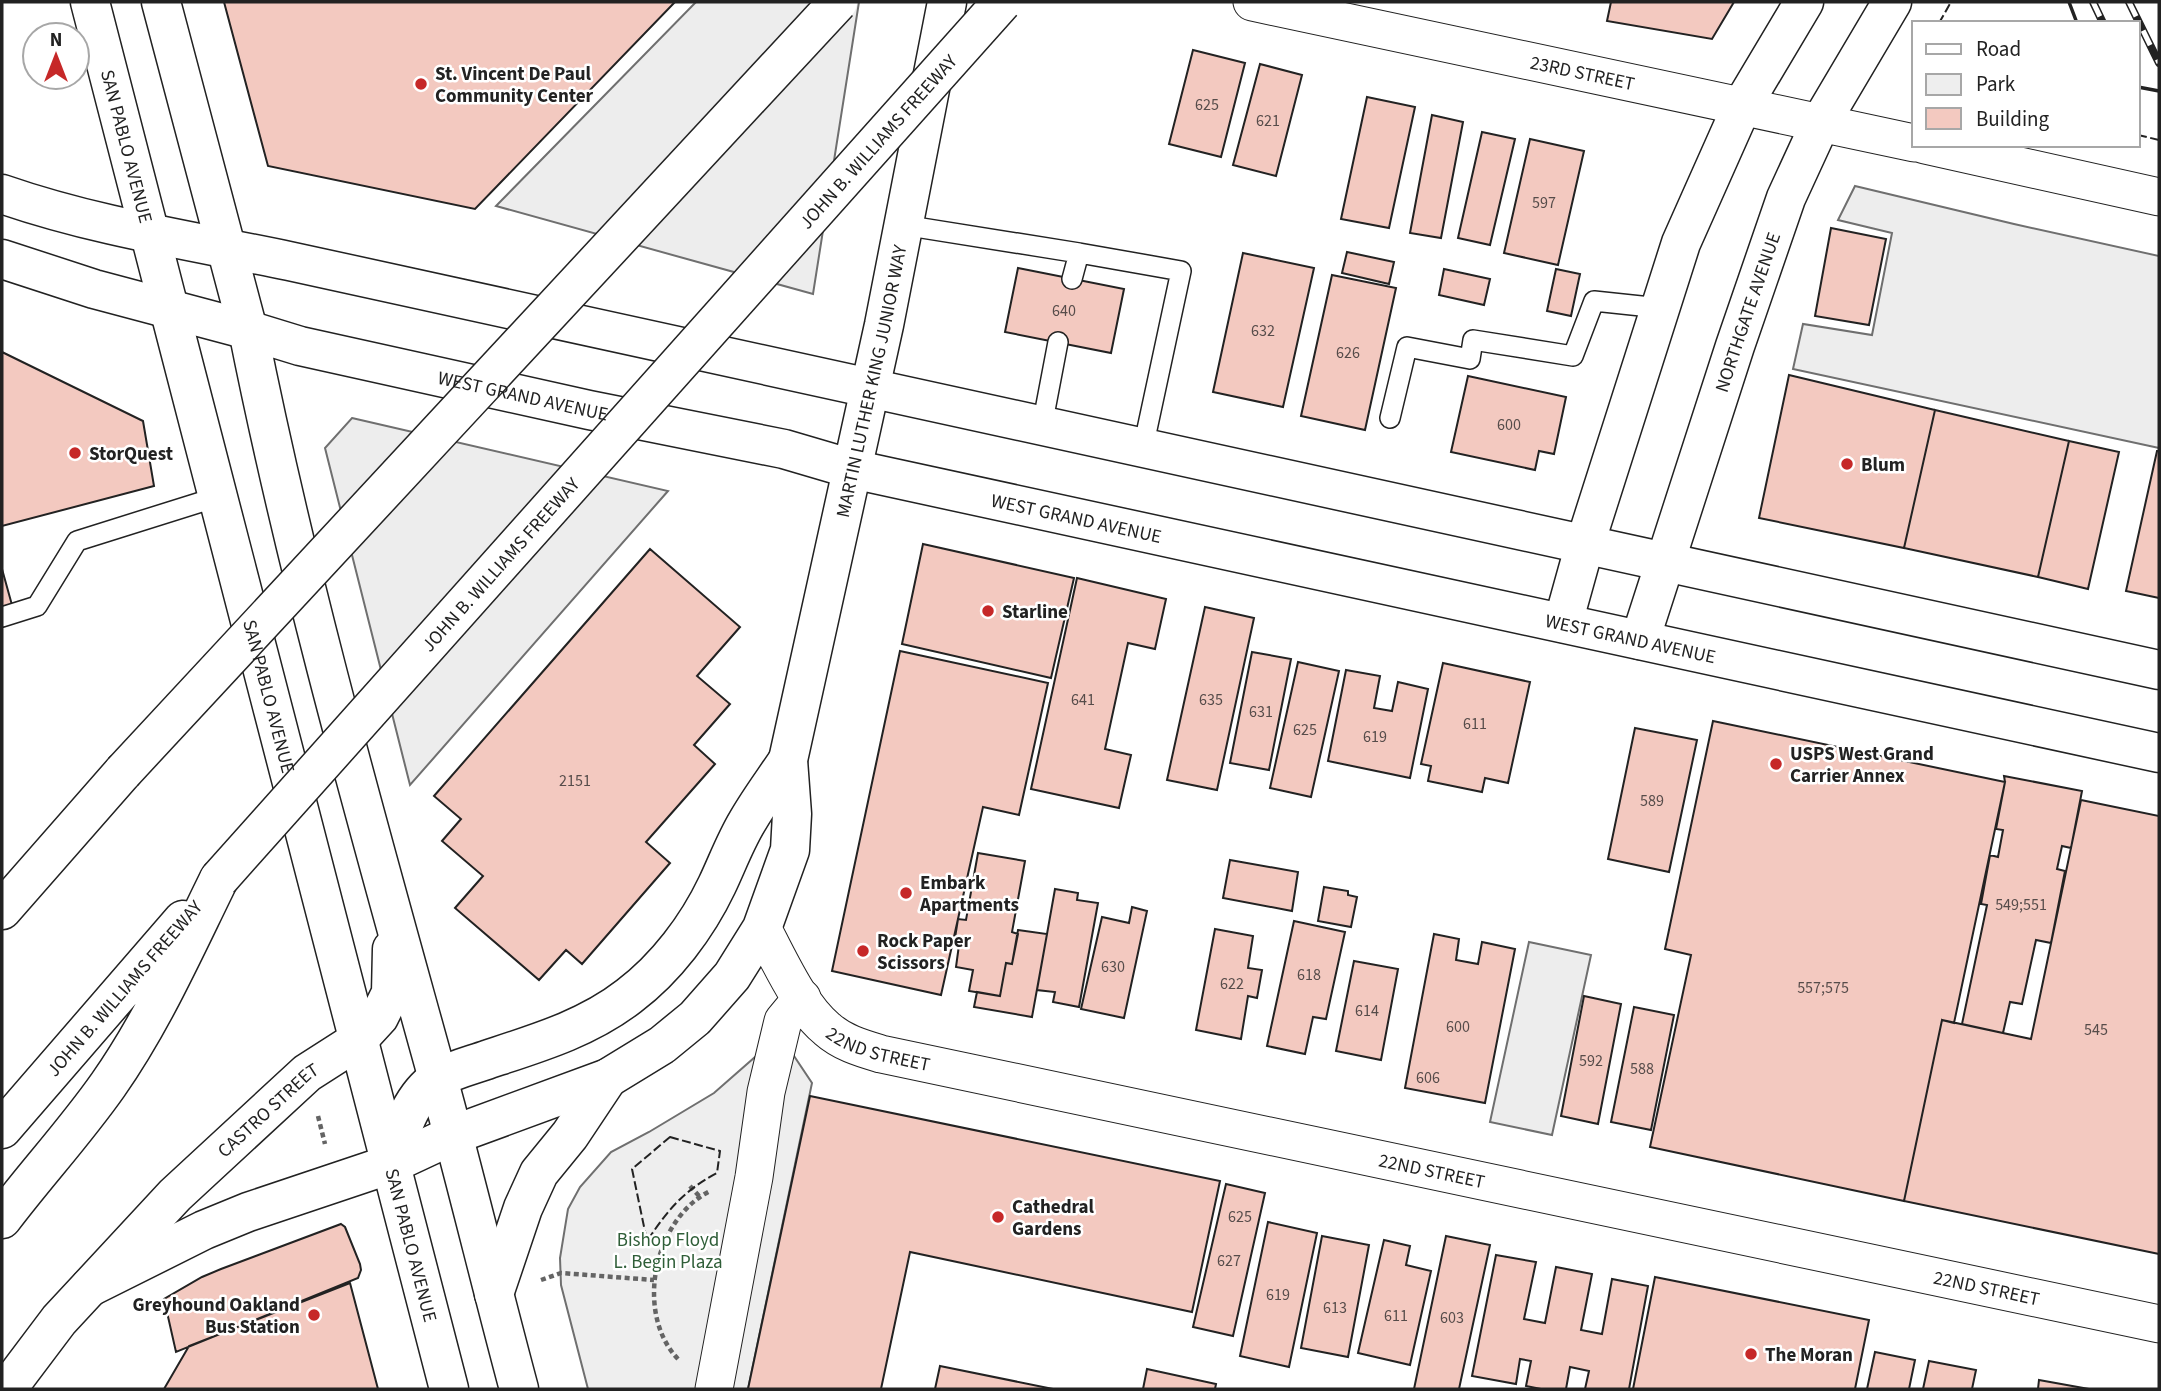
<svg xmlns="http://www.w3.org/2000/svg" width="2161" height="1391" viewBox="0 0 2161 1391" font-family="'Source Sans 3',sans-serif">
<rect width="100%" height="100%" fill="#fff"/>
<path fill="#eee" stroke="#6f6f6f" stroke-width="2" d="M780,1035L812,1083L748,1389H588L561,1285L560,1258L568,1209L580,1187L611,1152L649,1132L714,1093Z"/>
<path fill="#ededed" stroke="#6f6f6f" stroke-width="2" d="M696,2H859L813,294L496,206Z
M1855,186L2014,224L2159,256V448L1793,369L1803,324L1872,335L1892,233L1838,220Z
M352,418L668,491L410,785L325,448Z
M1529,942L1591,955L1552,1135L1490,1122Z"/>
<path fill="#f3c9c0" stroke="#222" stroke-width="2" d="M224,2H675L475,209L268,166Z
M1611,2H1734L1712,39L1607,21Z
M1193,50L1245,63L1221,157L1169,144Z
M1260,64L1302,75L1276,176L1233,165Z
M1367,97L1415,107L1389,228L1341,219Z
M1432,115L1463,122L1441,238L1410,233Z
M1482,132L1515,139L1490,245L1458,238Z
M1530,139L1584,151L1558,265L1504,253Z
M1831,228L1886,239L1869,325L1815,316Z
M1347,252L1394,262L1389,284L1342,273Z
M1243,253L1314,268L1283,407L1213,392Z
M1018,268L1124,289L1111,353L1005,332Z
M1444,269L1490,279L1484,305L1439,295Z
M1556,269L1580,274L1571,316L1547,311Z
M1332,275L1396,288L1365,430L1301,416Z
M2,352L143,421L154,486L2,526Z
M1789,375L1935,410L1904,548L1759,518Z
M1468,376L1566,397L1554,454L1539,451L1535,470L1451,452Z
M1935,410L2069,441L2038,577L1904,548Z
M2069,441L2119,452L2088,589L2038,577Z
M2157,451H2159V598L2126,591Z
M923,544L1074,578L1051,678L902,644Z
M650,549L740,627L697,676L730,704L694,745L715,764L646,842L670,863L582,964L566,950L539,980L455,908L483,876L442,841L461,819L434,796Z
M2,569L12,605L2,608Z
M1077,578L1166,599L1155,649L1128,643L1105,749L1131,755L1119,808L1031,789Z
M1205,607L1254,618L1217,790L1167,780Z
M900,651L1048,683L1019,815L983,807L941,995L832,971Z
M1252,652L1291,659L1269,770L1230,763Z
M1298,662L1339,671L1311,797L1270,788Z
M1443,663L1530,682L1508,783L1485,778L1482,792L1428,781L1431,766L1421,764Z
M1346,670L1380,676L1374,708L1392,711L1398,682L1428,689L1410,778L1328,761Z
M1713,721L2005,782L1954,1023L1942,1020L1904,1201L1650,1147L1691,955L1665,949Z
M1635,728L1697,740L1669,872L1608,859Z
M2004,776L2082,791L2071,848L2062,846L2057,869L2065,871L2051,943L2036,940L2022,1004L2010,1002L2003,1033L1962,1024L1987,905L1981,904L1990,855L1998,857L2003,830L1996,829L2005,782Z
M2081,800L2159,816V1254L1904,1201L1942,1020L2031,1039Z
M978,853L1025,861L1012,932L1018,934L1012,964L1006,963L1000,996L969,991L973,970L956,967L959,945L954,944L958,919L966,920Z
M1230,860L1298,872L1292,911L1223,898Z
M1324,887L1348,891V895L1357,897L1351,927L1318,921Z
M1055,889L1078,893L1077,900L1098,903L1079,1007L1053,1002L1055,992L1037,990Z
M1132,907L1147,911L1124,1018L1081,1009L1102,917L1129,923Z
M1294,921L1345,932L1326,1019L1313,1017L1305,1054L1267,1046Z
M1215,929L1253,936L1248,968L1262,970L1257,998L1248,996L1241,1039L1196,1030Z
M1018,930L1047,934L1032,1017L974,1007L977,992L1000,996L1006,963L1012,964Z
M1434,934L1459,939L1456,960L1478,964L1482,942L1515,949L1485,1103L1405,1088Z
M1354,961L1398,969L1381,1060L1336,1051Z
M1584,996L1621,1004L1598,1124L1561,1116Z
M1634,1007L1674,1015L1651,1130L1611,1122Z
M810,1096L1220,1181L1192,1312L910,1252L881,1389H748Z
M1226,1184L1265,1193L1233,1336L1193,1327Z
M1268,1222L1317,1233L1289,1367L1240,1356Z
M341,1224L345,1227L360,1264L361,1270L358,1278L176,1352L164,1299L202,1277L221,1269Z
M1322,1236L1369,1245L1348,1357L1301,1348Z
M1446,1236L1490,1245L1459,1389H1414Z
M1384,1240L1410,1246L1406,1265L1431,1271L1410,1365L1358,1353Z
M1496,1255L1536,1262L1524,1319L1545,1323L1556,1267L1592,1274L1581,1330L1602,1334L1612,1279L1648,1286L1629,1389H1585L1589,1371L1570,1367L1566,1389H1541L1526,1386L1531,1361L1520,1359L1516,1384L1472,1376Z
M1655,1277L1869,1320L1855,1389H1633Z
M350,1283L378,1389H164L189,1346Z
M1875,1352L1915,1360L1909,1389H1867Z
M1929,1361L1976,1370L1972,1389H1923Z
M940,1366L1053,1389H935Z
M1147,1369L1216,1384L1215,1389H1143Z
M2039,1380L2089,1389H2038Z"/>
<g fill="none" stroke-linecap="round" stroke-linejoin="round">
<defs>
<path id="lane" d="M903,225L1079,253
M1072,279L1079,253L1181,271L1143,448
M1390,418L1407,347L1470,359L1473,340L1573,356L1594,301L1660,308
M1042,426L1058,342
M2,617L37,606L77,541L217,497"/>
<g id="street">
<path id="s1" d="M1252,2L1914,143"/>
<path d="M1925,145L2159,197"/>
<path id="s2" d="M762,928C779,959 799,1006 827,1029C843,1043 861,1048 881,1054L2159,1324"/>
<path d="M714,1389L754,1177L766,1092L783,1021L802,998"/>
</g>
<g id="secondary">
<path id="s3" d="M169,308L449,1389"/>
<path d="M248,330C298,581 369,829 437,1075C466,1180 491,1285 519,1389"/>
<path d="M1563,623L1585,544L1681,243L1742,106L1804,2"/>
<path id="s4" d="M1640,640L1735,346L1786,198L1821,122L1892,2"/>
<path d="M391,1164C398,1135 412,1093 439,1078C454,1069 473,1065 489,1059C538,1043 588,1028 629,996C666,968 697,927 717,885C727,864 735,842 747,822C759,801 774,781 788,760"/>
<path id="s5" d="M90,1287L204,1230L248,1212L391,1164L453,1135L608,1078L662,1045L695,1018L732,976L762,928L790,850L792,814L788,760L884,325L947,2"/>
<path d="M494,1294L523,1208L539,1173L570,1135L608,1078"/>
<path id="s6" d="M7,1389L59,1320L175,1195L307,1073L357,1041L379,1017L391,993L392,949"/>
</g>
<g id="primary">
<path id="s7" d="M90,2L169,308"/>
<path d="M161,2L248,330"/>
<path d="M2,194C94,226 193,241 289,261L2159,670"/>
<path id="s8" d="M2,259L94,289L248,330L300,346L589,410L784,449L852,469L2159,753"/>
</g>
<path id="highway" d="M2,910L123,772
M2,1129L183,920
M2,1219C36,1174 75,1132 108,1085C153,1021 185,948 219,879"/>
</defs>
<use href="#lane" stroke="#222" stroke-width="22"/>
<use href="#street" stroke="#222" stroke-width="39"/>
<use href="#secondary" stroke="#222" stroke-width="41"/>
<use href="#primary" stroke="#222" stroke-width="41"/>
<use href="#highway" stroke="#222" stroke-width="41"/>
<path stroke="#646464" stroke-width="4.5" stroke-dasharray="5 3.5" stroke-linecap="butt" d="M318,1116L325,1144
M690,1186L699,1196
M541,1280L561,1273L654,1280
M678,1359C634,1313 654,1219 710,1191"/>
<use href="#lane" stroke="#fff" stroke-width="19"/>
<use href="#street" stroke="#fff" stroke-width="37"/>
<use href="#secondary" stroke="#fff" stroke-width="38"/>
<use href="#primary" stroke="#fff" stroke-width="38"/>
<use href="#highway" stroke="#fff" stroke-width="38"/>
<defs>
<path id="rail" d="M2093,2L2103,23
M2129,2L2159,63"/>
</defs>
<use href="#rail" stroke="#222" stroke-width="8"/>
<use href="#rail" stroke="#fff" stroke-width="5" stroke-dasharray="16" stroke-linecap="butt"/>
<defs>
<g id="highway-bridge">
<path d="M123,772L838,2"/>
<path id="s9" d="M219,879L1002,2"/>
</g>
</defs>
<use href="#highway-bridge" stroke="#222" stroke-width="41" stroke-linecap="butt"/>
<use href="#highway-bridge" stroke="#fff" stroke-width="38"/>
<path stroke="#222" stroke-width="2" stroke-dasharray="9 3.5" stroke-linecap="butt" d="M1939,23L1951,2
M2138,135L2159,140
M670,1137L720,1151L717,1173C683,1191 668,1210 647,1241L632,1169Z"/>
<path stroke="#222" stroke-width="3.5" d="M2069,2L2077,23
M2138,87L2159,91"/>
</g>
<g fill="#c62828" stroke="#fff" stroke-width="2.5">
<circle cx="421" cy="84" r="7"/>
<circle cx="75" cy="453" r="7"/>
<circle cx="1847" cy="464" r="7"/>
<circle cx="988" cy="611" r="7"/>
<circle cx="1776" cy="764" r="7"/>
<circle cx="906" cy="893" r="7"/>
<circle cx="863" cy="951" r="7"/>
<circle cx="998" cy="1217" r="7"/>
<circle cx="314" cy="1315" r="7"/>
<circle cx="1751" cy="1354" r="7"/>
</g>
<g text-anchor="middle" stroke-width="5" stroke-linejoin="round" paint-order="stroke">
<g font-size="16" fill="#564c4a">
<text x="1207" y="110">625</text>
<text x="1268" y="126">621</text>
<text x="1544" y="208">597</text>
<text x="1064" y="316">640</text>
<text x="1263" y="336">632</text>
<text x="1348" y="358">626</text>
<text x="1509" y="430">600</text>
<text x="1083" y="705">641</text>
<text x="1211" y="705">635</text>
<text x="1261" y="717">631</text>
<text x="1475" y="729">611</text>
<text x="1305" y="735">625</text>
<text x="1375" y="742">619</text>
<text x="575" y="786">2151</text>
<text x="1652" y="806">589</text>
<text x="2021" y="910">549;551</text>
<text x="1113" y="972">630</text>
<text x="1309" y="980">618</text>
<text x="1232" y="989">622</text>
<text x="1823" y="993">557;575</text>
<text x="1367" y="1016">614</text>
<text x="1458" y="1032">600</text>
<text x="2096" y="1035">545</text>
<text x="1591" y="1066">592</text>
<text x="1642" y="1074">588</text>
<text x="1428" y="1083">606</text>
<text x="1240" y="1222">625</text>
<text x="1229" y="1266">627</text>
<text x="1278" y="1300">619</text>
<text x="1335" y="1313">613</text>
<text x="1396" y="1321">611</text>
<text x="1452" y="1323">603</text>
</g>
<g font-size="19" font-weight="bold" fill="#222" stroke="#fff" text-anchor="start">
<text x="435" y="80">St. Vincent De Paul<tspan x="435" dy="22">Community Center</tspan></text>
<text x="89" y="460">StorQuest</text>
<text x="1861" y="471">Blum</text>
<text x="1002" y="618">Starline</text>
<text x="1790" y="760">USPS West Grand<tspan x="1790" dy="22">Carrier Annex</tspan></text>
<text x="920" y="889">Embark<tspan x="920" dy="22">Apartments</tspan></text>
<text x="877" y="947">Rock Paper<tspan x="877" dy="22">Scissors</tspan></text>
<text x="1012" y="1213">Cathedral<tspan x="1012" dy="22">Gardens</tspan></text>
<text x="300" y="1311" text-anchor="end">Greyhound Oakland<tspan x="300" dy="22">Bus Station</tspan></text>
<text x="1765" y="1361">The Moran</text>
</g>
<g font-size="19" fill="#222" stroke="#fff">
<text dy="7" stroke="none"><textPath href="#s1" startOffset="338">23RD STREET</textPath></text>
<text dy="7" stroke="none"><textPath href="#s9" startOffset="989">JOHN B. WILLIAMS FREEWAY</textPath></text>
<text dy="7" stroke="none"><textPath href="#s7" startOffset="149">SAN PABLO AVENUE</textPath></text>
<text dy="7" stroke="none"><textPath href="#s4" startOffset="345">NORTHGATE AVENUE</textPath></text>
<text dy="7" stroke="none"><textPath href="#s5" startOffset="1339">MARTIN LUTHER KING JUNIOR WAY</textPath></text>
<text dy="7" stroke="none"><textPath href="#s8" startOffset="539">WEST GRAND AVENUE</textPath></text>
<text dy="7" stroke="none"><textPath href="#s8" startOffset="1106">WEST GRAND AVENUE</textPath></text>
<text dy="7" stroke="none"><textPath href="#s9" startOffset="422">JOHN B. WILLIAMS FREEWAY</textPath></text>
<text dy="7" stroke="none"><textPath href="#s8" startOffset="1673">WEST GRAND AVENUE</textPath></text>
<text dy="7" stroke="none"><textPath href="#s3" startOffset="401">SAN PABLO AVENUE</textPath></text>
<text transform="translate(124 988) rotate(-49)" y="7">JOHN B. WILLIAMS FREEWAY</text>
<text dy="7" stroke="none"><textPath href="#s2" startOffset="177">22ND STREET</textPath></text>
<text dy="7" stroke="none"><textPath href="#s6" startOffset="383">CASTRO STREET</textPath></text>
<text dy="7" stroke="none"><textPath href="#s2" startOffset="744">22ND STREET</textPath></text>
<text dy="7" stroke="none"><textPath href="#s3" startOffset="968">SAN PABLO AVENUE</textPath></text>
<text dy="7" stroke="none"><textPath href="#s2" startOffset="1311">22ND STREET</textPath></text>
</g>
<g font-size="19" fill="#2f5e38" stroke="#fff">
<text x="668" y="1246">Bishop Floyd<tspan x="668" dy="22">L. Begin Plaza</tspan></text>
</g>
</g>
<rect width="2161" height="1391" fill="none" stroke="#222222" stroke-width="7"/>
<rect x="1912" y="21" width="228" height="126" fill="#ffffff" stroke="#a7a7a7" stroke-width="2"/>
<rect x="1926" y="44" width="35" height="10" fill="#ffffff" stroke="#a7a7a7" stroke-width="2"/>
<text x="1976" y="56" font-size="21" fill="#222222">Road</text>
<rect x="1926" y="74" width="35" height="21" fill="#eeeeee" stroke="#a7a7a7" stroke-width="2"/>
<text x="1976" y="91" font-size="21" fill="#222222">Park</text>
<rect x="1926" y="108" width="35" height="21" fill="#f3c9c0" stroke="#a7a7a7" stroke-width="2"/>
<text x="1976" y="126" font-size="21" fill="#222222">Building</text>
<g transform="translate(56 56)"><circle r="33" fill="#ffffff" stroke="#a7a7a7" stroke-width="2"/>
<path d="M0-5L12 26L0 18L-12 26Z" fill="#c62828"/>
<text y="-10" font-size="19" font-weight="bold" text-anchor="middle" fill="#222222">N</text>
</g>
</svg>
